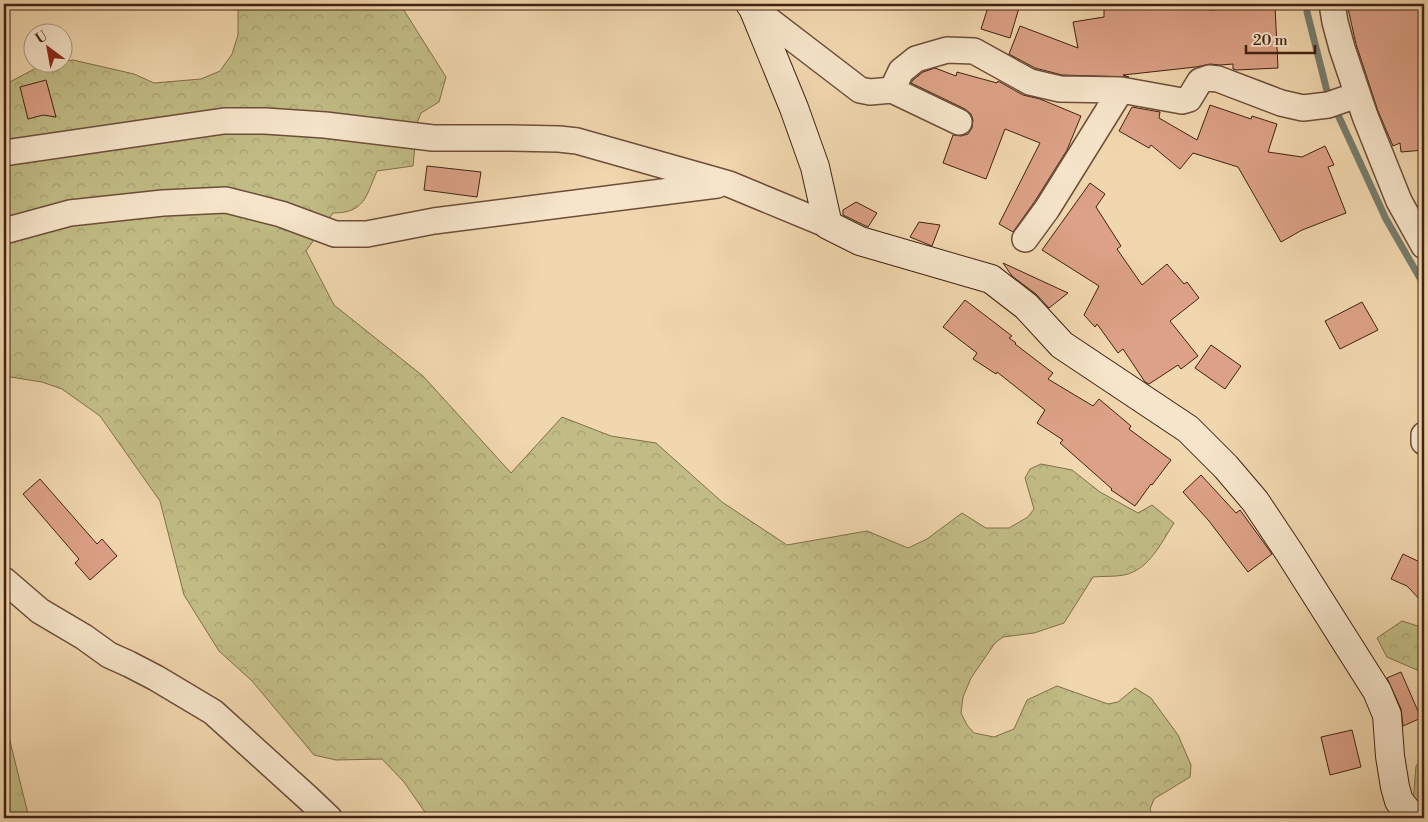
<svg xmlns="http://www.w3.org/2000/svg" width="1428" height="822" viewBox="0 0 1428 822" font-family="'Libre Bodoni',serif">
<defs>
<pattern id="grass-tufts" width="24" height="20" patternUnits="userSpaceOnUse" patternTransform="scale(1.25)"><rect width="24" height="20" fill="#c1bc85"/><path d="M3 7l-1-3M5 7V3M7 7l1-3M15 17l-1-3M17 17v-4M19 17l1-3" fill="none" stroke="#a7a172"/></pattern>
<pattern id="forest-crowns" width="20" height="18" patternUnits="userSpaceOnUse" patternTransform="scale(1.25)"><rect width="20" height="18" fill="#c1bc85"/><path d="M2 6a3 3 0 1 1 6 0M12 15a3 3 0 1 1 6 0" fill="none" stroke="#a7a172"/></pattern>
</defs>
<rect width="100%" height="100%" fill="#f1d7ae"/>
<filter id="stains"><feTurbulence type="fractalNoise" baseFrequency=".004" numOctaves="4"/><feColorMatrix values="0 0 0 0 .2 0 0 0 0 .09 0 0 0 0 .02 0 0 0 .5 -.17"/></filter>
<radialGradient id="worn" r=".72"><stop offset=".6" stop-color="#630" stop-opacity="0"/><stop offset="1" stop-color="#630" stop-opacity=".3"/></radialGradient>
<path fill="url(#grass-tufts)" stroke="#826e4c" d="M4,717L29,818H4Z"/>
<path fill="url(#forest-crowns)" stroke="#826e4c" d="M238,4H400L446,77L439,102L421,113L417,123L413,166L377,171C366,196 365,213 333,213L306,251L334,305L423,376L511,473L562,417L611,436L656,443L722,502L787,545L867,531L908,548L927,539L962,513L986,528H1009L1028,517L1034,509L1025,478L1030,469L1041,464L1072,470L1100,492L1138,513L1152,505L1174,523C1161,543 1149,570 1124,575C1114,577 1103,576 1093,577L1064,623L1034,633L1003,637L995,643L971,678L963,697L961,713L967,725L974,733L994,737L1014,729L1027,700L1057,686L1108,704L1118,702L1135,688L1151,698L1178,735L1191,765L1190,777L1154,799L1150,809L1153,818H429L404,782L382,759L336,760L314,755L252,681L219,651L184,595L160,501L100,416L62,389L42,382L4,376V85L40,66L73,60L134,74L154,83L201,79L220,71L232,54L238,35Z
M1402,621L1424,628V673L1387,657L1377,638Z
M1424,757V818L1413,803L1416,766Z"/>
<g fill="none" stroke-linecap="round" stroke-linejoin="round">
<path stroke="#777d6e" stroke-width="7" d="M1307,4V12L1327,91L1386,219L1424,285"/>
</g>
<path fill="#dca186" stroke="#422113" d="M989,4H1005L1019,8L1010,38L981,29Z
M1150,4H1209V10L1275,6L1278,68L1236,70L1233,69V64L1220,65L1210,64L1196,67L1123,75L1129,77L1062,75L1035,68L1009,54L1020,26L1078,48L1073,22L1104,17V8H1150Z
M1347,4H1419L1422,21H1424V150L1401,152L1400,143L1393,146L1378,111L1356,44Z
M935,68L956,76L957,72L997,83L998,81L1023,95L1040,99L1081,116L1067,150L1035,201L1013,232L999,224L1040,143L1005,129L986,179L943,163L953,135L961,136L968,134L972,128L973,120L971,114L965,109L911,83L913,80L923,72Z
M46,80L56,117L43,115L28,119L20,87Z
M1210,105L1251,119L1252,116L1277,124L1268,152L1302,157L1325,146L1334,165L1328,167L1346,213L1302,230L1281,242L1238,167L1193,153L1180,169L1151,145L1149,148L1119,131L1132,107L1160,112L1159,118L1197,140Z
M427,166L481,172L477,197L424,190Z
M1090,183L1105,194L1096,207L1121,246L1117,249L1142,285L1167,264L1184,284L1187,282L1199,298L1170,321L1198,356L1181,369L1178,365L1149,384L1145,382L1123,349L1118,353L1097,324L1095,327L1084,315L1099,286L1042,250Z
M856,202L877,213L868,227L843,215V210Z
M919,222L940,225L932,246L910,237Z
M1003,263L1068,293L1049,308L1036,294L1012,276Z
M965,300L1012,336L1009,338L1016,343L1015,344L1053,373L1048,379L1093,406L1099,399L1131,426L1129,429L1171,460L1152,485L1151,484L1135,506L1111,490L1112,489L1060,443L1063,440L1037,423L1045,410L997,372L996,374L973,359L977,353L943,327Z
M1362,302L1378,330L1340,349L1325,321Z
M1211,345L1241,366L1225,389L1195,368Z
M1201,475L1236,513L1240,510L1272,554L1248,572L1209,521L1183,492Z
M40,479L97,544L102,539L117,556L90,580L75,563L79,559L23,494Z
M1403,554L1424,564V604L1407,586L1391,579Z
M1401,672L1421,718L1403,726L1401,709L1387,678Z
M1352,730L1361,767L1330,775L1321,737Z"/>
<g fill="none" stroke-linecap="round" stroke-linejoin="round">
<defs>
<path id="street" d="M1332,4L1335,22L1342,48L1365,116L1399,201L1424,246
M753,8L860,90L870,92L892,90L959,122
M892,90L901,71L916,59L947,50L974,51L1030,82L1060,89L1121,90L1182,101L1189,99L1200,81L1209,78L1218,79L1281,103L1303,108L1328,105L1357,95
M4,153L224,121H265L325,125L433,138H511L559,139L577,141L729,184L828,225
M4,231L70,213L163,203L226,200L281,214L335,234H367L434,221L717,185
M1025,239L1047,209L1121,90
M1424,435V442
M4,580L40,611L84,637L109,655L129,664L156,678L213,712L308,798L329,818"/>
<path id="secondary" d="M750,4L753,8L794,108L815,167L828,225L860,241L991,279L1026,306L1062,345L1188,429L1226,467L1255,501L1289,552L1377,691L1387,715L1390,756L1395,787L1399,801L1413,818"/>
</defs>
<use href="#street" stroke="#6e4e3a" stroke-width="28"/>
<use href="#secondary" stroke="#422113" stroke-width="30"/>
<use href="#street" stroke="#f6e5ca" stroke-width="25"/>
<use href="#secondary" stroke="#f6e5ca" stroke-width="28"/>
</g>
<rect width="1428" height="822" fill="none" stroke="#f1d7ae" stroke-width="20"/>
<rect x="5" y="5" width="1418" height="812" fill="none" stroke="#422113" stroke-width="2.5"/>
<rect x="10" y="10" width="1408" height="802" fill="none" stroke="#422113"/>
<g transform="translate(48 48) rotate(328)"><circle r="24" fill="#f6e5ca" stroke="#ae9781"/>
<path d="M0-4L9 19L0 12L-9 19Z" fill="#8f2418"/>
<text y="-8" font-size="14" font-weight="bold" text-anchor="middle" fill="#422113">U</text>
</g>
<path d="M1246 45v8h69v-8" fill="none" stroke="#422113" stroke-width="2.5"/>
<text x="1253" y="45" font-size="15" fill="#422113" stroke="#f6e5ca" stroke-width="4" paint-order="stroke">20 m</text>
<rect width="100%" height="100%" filter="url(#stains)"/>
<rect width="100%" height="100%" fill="url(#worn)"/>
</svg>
